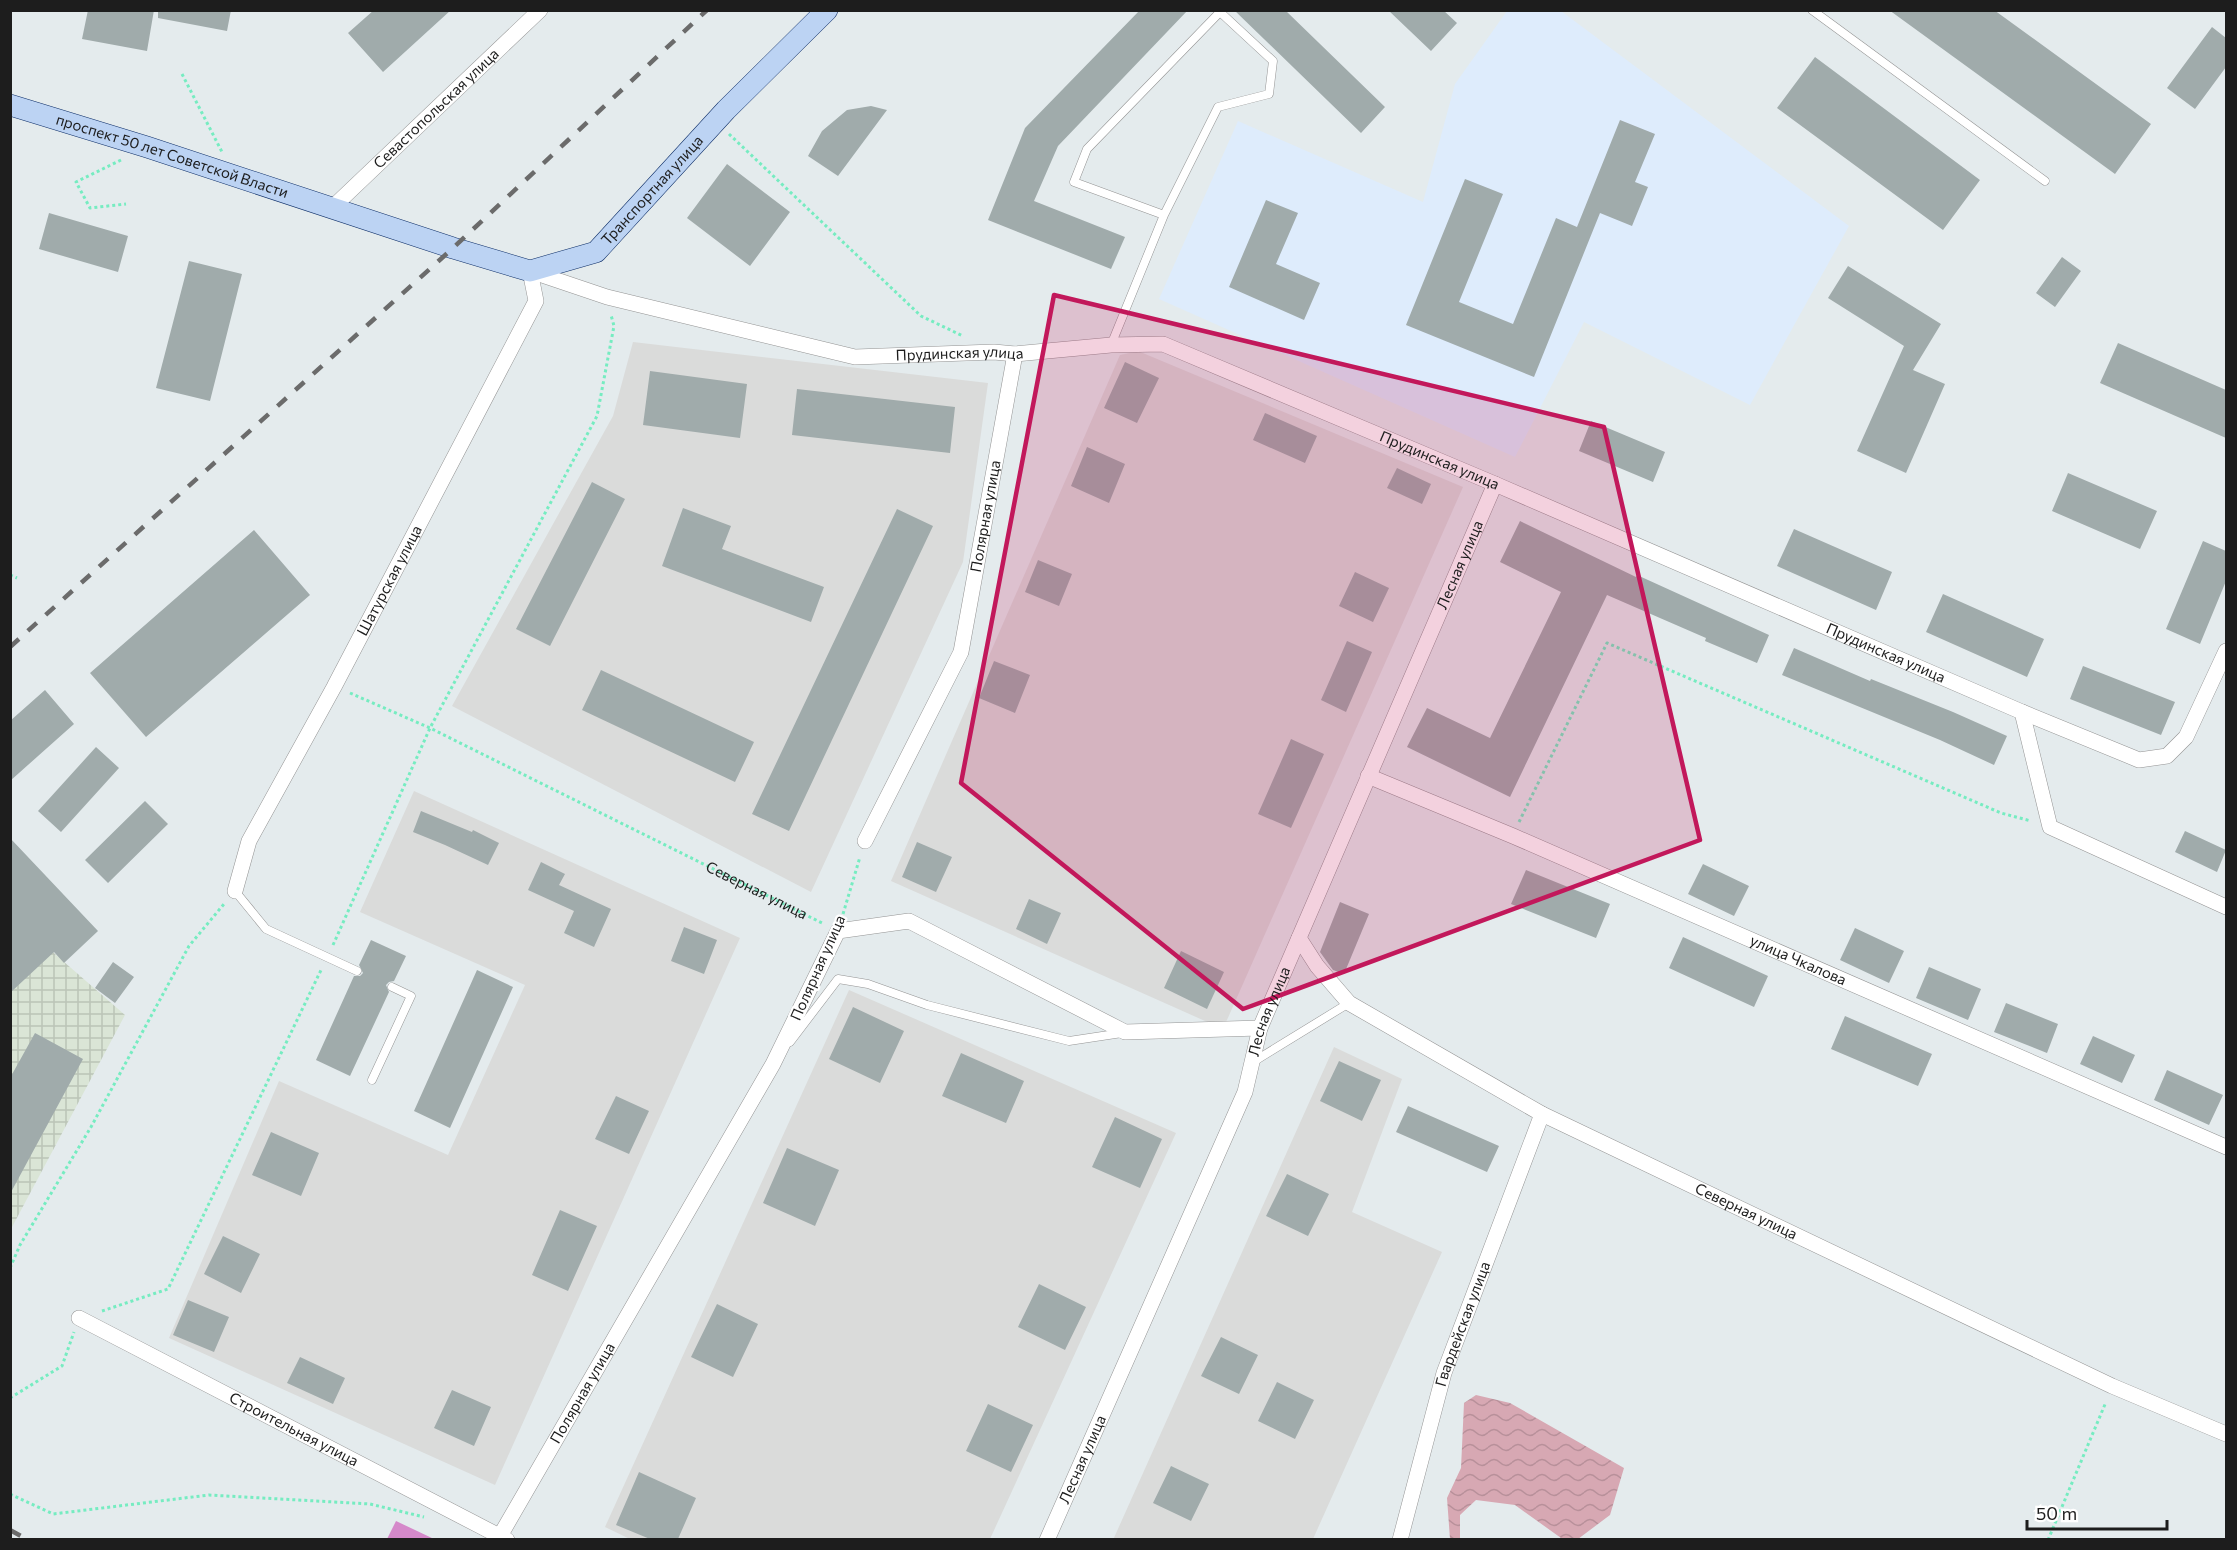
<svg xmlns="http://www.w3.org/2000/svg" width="2237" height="1550" viewBox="0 0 2237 1550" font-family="Commissioner,sans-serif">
<defs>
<pattern id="industrial-grid" width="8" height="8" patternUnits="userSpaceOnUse" patternTransform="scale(1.5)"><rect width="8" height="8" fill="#dae5d6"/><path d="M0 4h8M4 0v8" fill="none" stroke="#bbc4b7"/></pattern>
<pattern id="water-waves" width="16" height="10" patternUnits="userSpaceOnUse" patternTransform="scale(1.5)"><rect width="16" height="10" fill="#d7a8b3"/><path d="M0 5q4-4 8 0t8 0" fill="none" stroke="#b8909a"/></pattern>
</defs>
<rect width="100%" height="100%" fill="#e4ebed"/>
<path fill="#dadbda" d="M633,342L988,383L963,562L811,892L452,706L613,416Z
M1138,351L1463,487L1223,1029L891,881L1120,355Z
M414,791L740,938L495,1485L169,1338L279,1081L448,1155L525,985L360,912Z
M849,990L1176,1133L990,1539L632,1540L605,1527Z
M1334,1047L1402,1079L1352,1212L1442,1252L1313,1539L1113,1540Z"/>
<path fill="url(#industrial-grid)" d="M11,908L55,954L125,1015L11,1229Z"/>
<path fill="#deecfc" d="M1507,11H1561L1849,226L1750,405L1584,322L1515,457L1159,299L1238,121L1423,202L1455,84Z"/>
<path fill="#d589ca" d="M396,1521L434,1539H387Z"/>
<path fill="url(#water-waves)" d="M1476,1395L1510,1403L1624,1468L1610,1515L1578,1539L1561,1538L1515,1505L1476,1500L1460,1515V1539H1450L1447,1498L1461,1468L1464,1403Z"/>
<path fill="#a0abab" d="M88,10H154L147,51L82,39Z
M158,10H231L227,31L158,18Z
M374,10H451L383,72L348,33Z
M1140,10H1188L1058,146L1034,201L1125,237L1111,269L988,220L1025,128Z
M1234,10H1285L1385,107L1361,133Z
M1388,10H1443L1457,23L1431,51Z
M1889,10H1994L2151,124L2115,174Z
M2212,27L2226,38V67L2195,109L2167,88Z
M1815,57L1980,180L1943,230L1777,108Z
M871,106L887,110L838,176L808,156L822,131L847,110Z
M1620,120L1655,134L1635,182L1648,187L1632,226L1600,213L1534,377L1406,325L1465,179L1503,194L1459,302L1513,324L1556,218L1577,227Z
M727,164L790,212L750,266L687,218Z
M1266,200L1298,213L1276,264L1320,283L1304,320L1229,287Z
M49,213L128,236L118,272L39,249Z
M2062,257L2081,271L2055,307L2036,293Z
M189,261L242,274L210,401L156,388Z
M1848,266L1941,324L1913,370L1945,384L1906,473L1857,451L1904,346L1828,298Z
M2118,343L2226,390V438L2100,383Z
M1125,362L1159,378L1137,423L1104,408Z
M650,371L747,384L740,438L643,425Z
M797,389L955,407L950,453L792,435Z
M1265,413L1317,436L1305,463L1253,440Z
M1591,421L1665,452L1653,482L1579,451Z
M1087,447L1125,464L1109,503L1071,486Z
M1397,468L1431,484L1422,504L1387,488Z
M2068,473L2157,511L2140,549L2052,511Z
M592,482L625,499L550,646L516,629Z
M683,508L731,526L722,549L824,587L811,622L662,566Z
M897,509L933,526L789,831L752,814Z
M1520,521L1636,577L1637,575L1769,635L1757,663L1705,641L1706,638L1607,595L1510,797L1407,747L1427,708L1490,738L1561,592L1500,562Z
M1794,529L1892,572L1876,610L1777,566Z
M254,530L310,595L146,737L90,673Z
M2203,541L2226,551V581L2200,644L2166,629Z
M1038,560L1072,574L1059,606L1025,592Z
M1355,572L1389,588L1373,622L1339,606Z
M1943,594L2044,639L2027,677L1926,632Z
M1347,641L1372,652L1346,712L1321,700Z
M1794,648L1870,681L1871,679L1953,712L2007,736L1994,765L1940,740L1782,675Z
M994,661L1030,675L1015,713L979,698Z
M2083,666L2175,702L2161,735L2070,699Z
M601,670L754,742L735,782L582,710Z
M45,690L74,724L10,781V721Z
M1291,739L1324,754L1291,828L1258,814Z
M96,747L119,768L61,832L38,811Z
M145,801L168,824L108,883L85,860Z
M421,811L472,832L473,830L499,843L488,865L445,845L413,832Z
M2185,831L2226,850L2217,872L2175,852Z
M10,838L98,931L64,963L54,952L10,993Z
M917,842L952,857L936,892L902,877Z
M541,862L565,874L559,885L611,909L594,947L564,933L574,911L528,890Z
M1703,864L1749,886L1734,916L1688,894Z
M1526,870L1610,904L1596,938L1511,904Z
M1029,899L1061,913L1047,944L1016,929Z
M1340,902L1369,914L1344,974L1333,970L1320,952Z
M684,927L717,940L704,974L671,961Z
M1855,928L1904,951L1889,983L1840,960Z
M1683,937L1768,976L1754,1007L1669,968Z
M371,940L406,956L394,981L389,982L386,985L389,992L350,1076L316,1060L354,976H360L363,973L359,965Z
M1181,951L1224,972L1207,1009L1164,988Z
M113,962L134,977L115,1003L95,988Z
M1929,967L1981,989L1968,1020L1916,998Z
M477,970L513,987L450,1128L414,1111Z
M2006,1003L2058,1024L2047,1053L1994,1032Z
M853,1007L904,1031L880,1083L829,1059Z
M1845,1016L1932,1054L1918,1086L1831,1049Z
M35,1033L83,1059L10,1194V1078Z
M2093,1036L2135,1055L2122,1083L2080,1064Z
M961,1053L1024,1081L1006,1123L942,1096Z
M1339,1061L1381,1080L1362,1121L1320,1101Z
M2167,1070L2223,1095L2209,1125L2154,1100Z
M616,1096L649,1111L629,1154L595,1139Z
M1408,1106L1499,1146L1487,1172L1396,1132Z
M1115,1117L1162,1139L1140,1188L1092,1167Z
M271,1132L319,1153L301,1196L252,1175Z
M787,1148L839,1170L815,1226L763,1203Z
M1287,1174L1329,1194L1308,1236L1266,1216Z
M560,1210L597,1226L568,1291L532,1275Z
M223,1236L260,1254L241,1293L204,1274Z
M1039,1284L1086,1307L1065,1350L1018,1327Z
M188,1300L229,1317L214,1352L173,1335Z
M717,1304L758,1324L733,1377L691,1357Z
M1221,1337L1258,1355L1239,1394L1201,1376Z
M300,1357L345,1378L333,1404L287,1383Z
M1277,1382L1314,1400L1295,1439L1258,1421Z
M452,1390L491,1407L474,1446L434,1428Z
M988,1404L1033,1425L1011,1472L966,1451Z
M1171,1466L1209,1484L1191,1521L1153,1503Z
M639,1472L696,1498L678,1539H650L616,1525Z"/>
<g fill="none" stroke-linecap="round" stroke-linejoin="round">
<defs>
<path id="lane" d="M1812,10L2045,181
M1111,345L1164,215L1074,182L1087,149L1220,12L1273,61L1269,94L1218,107L1164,215
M235,891L266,929L357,971
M790,1042L838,979L868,984L927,1005L1069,1041L1122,1033
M1253,1062L1349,1003
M372,1080L411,996L392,987"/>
<g id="street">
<path id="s2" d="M332,208L540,10"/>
<path id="s3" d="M530,271L607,297L855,357L994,352L1015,354L1111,345L1163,344L1495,484L2022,712L2050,827L2226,907"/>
<path d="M2022,712L2139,760L2167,756L2186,737L2226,651"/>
<path id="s4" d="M1368,776L1513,836L2226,1147"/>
<path id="s5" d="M865,841L961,652L1015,354"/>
<path id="s6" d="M235,891L249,841L334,687L536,301L530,271"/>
<path id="s7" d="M1299,938L1317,966L1349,1003L1542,1114L2112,1386L2226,1434"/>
<path id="s8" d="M79,1318L507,1540"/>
<path id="s9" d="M500,1536L773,1064L838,931L909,921L1125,1032L1260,1028"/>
<path id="s10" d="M1047,1540L1245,1092L1260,1028L1495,484"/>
<path id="s11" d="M1400,1540L1444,1373L1542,1114"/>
</g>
<g id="secondary">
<path id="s12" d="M10,105L147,147L453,248L530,271L596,252L726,110L827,10"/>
</g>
</defs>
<use href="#lane" stroke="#949494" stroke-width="9"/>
<use href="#street" stroke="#949494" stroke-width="16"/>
<use href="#secondary" stroke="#0f2f68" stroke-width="22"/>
<g stroke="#76ecc1" stroke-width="3" stroke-dasharray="3 3" stroke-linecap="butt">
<path d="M182,74L222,152"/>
<path d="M729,134L921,316L963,336"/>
<path d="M121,160L76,182L90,208L126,204"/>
<path d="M10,575L17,578"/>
<path id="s1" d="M350,693L430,728L824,924"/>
<path d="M1519,822L1607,643L2001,813L2031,821"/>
<path d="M843,914L860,857"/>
<path d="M333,945L430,728L597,416L614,326L611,315"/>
<path d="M10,1268L20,1245L91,1127L189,946L224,904"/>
<path d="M102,1311L168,1289L322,968"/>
<path d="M10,1398L62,1366L74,1332"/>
<path d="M10,1494L53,1514L209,1495L370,1504L424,1517"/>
<path d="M2048,1540L2106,1402"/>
</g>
<use href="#lane" stroke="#fff" stroke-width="8"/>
<use href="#street" stroke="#fff" stroke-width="15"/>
<use href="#secondary" stroke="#bcd3f3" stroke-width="21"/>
<path stroke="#6b6b6b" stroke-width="4.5" stroke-dasharray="12 12" stroke-linecap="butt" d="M10,647L453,248L707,10
M10,1530L28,1540"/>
</g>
<path fill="#c2185b" fill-opacity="0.2" stroke="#c2185b" stroke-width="4.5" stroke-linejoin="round" d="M1054,295L1604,427L1700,840L1243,1009L961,783Z"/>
<g text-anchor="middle" stroke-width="4.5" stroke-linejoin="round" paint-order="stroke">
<g font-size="15" fill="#1d1d1d" stroke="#fff">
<text dy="5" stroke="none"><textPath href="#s2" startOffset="144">Севастопольская улица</textPath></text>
<text dy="5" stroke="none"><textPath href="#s12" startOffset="170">проспект 50 лет Советской Власти</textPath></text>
<text dy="5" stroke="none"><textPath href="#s12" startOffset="698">Транспортная улица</textPath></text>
<text dy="5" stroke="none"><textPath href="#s3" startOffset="441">Прудинская улица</textPath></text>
<text dy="5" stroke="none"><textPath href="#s3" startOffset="945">Прудинская улица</textPath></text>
<text dy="5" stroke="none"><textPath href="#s5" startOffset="350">Полярная улица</textPath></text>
<text dy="5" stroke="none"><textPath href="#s10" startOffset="1060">Лесная улица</textPath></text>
<text dy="5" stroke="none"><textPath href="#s6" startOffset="348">Шатурская улица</textPath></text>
<text dy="5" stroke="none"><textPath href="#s3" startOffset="1431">Прудинская улица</textPath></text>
<text dy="5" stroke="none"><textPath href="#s1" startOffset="452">Северная улица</textPath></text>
<text dy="5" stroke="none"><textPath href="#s4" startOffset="468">улица Чкалова</textPath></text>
<text transform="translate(818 968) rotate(-66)" y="5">Полярная улица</text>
<text dy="5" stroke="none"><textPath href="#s10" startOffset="574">Лесная улица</textPath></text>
<text dy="5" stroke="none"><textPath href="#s7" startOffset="531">Северная улица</textPath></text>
<text dy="5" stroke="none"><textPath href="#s11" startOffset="225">Гвардейская улица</textPath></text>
<text dy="5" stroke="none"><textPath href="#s9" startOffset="165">Полярная улица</textPath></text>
<text dy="5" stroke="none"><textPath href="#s8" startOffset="242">Строительная улица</textPath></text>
<text dy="5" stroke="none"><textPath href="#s10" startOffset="88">Лесная улица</textPath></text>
</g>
</g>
<rect width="2237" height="1550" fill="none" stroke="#1d1d1d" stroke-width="24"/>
<path d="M2027 1520v9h140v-9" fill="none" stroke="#1d1d1d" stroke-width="3"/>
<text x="2036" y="1520" font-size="18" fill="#1d1d1d" stroke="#ffffff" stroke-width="4.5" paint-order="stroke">50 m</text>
</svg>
